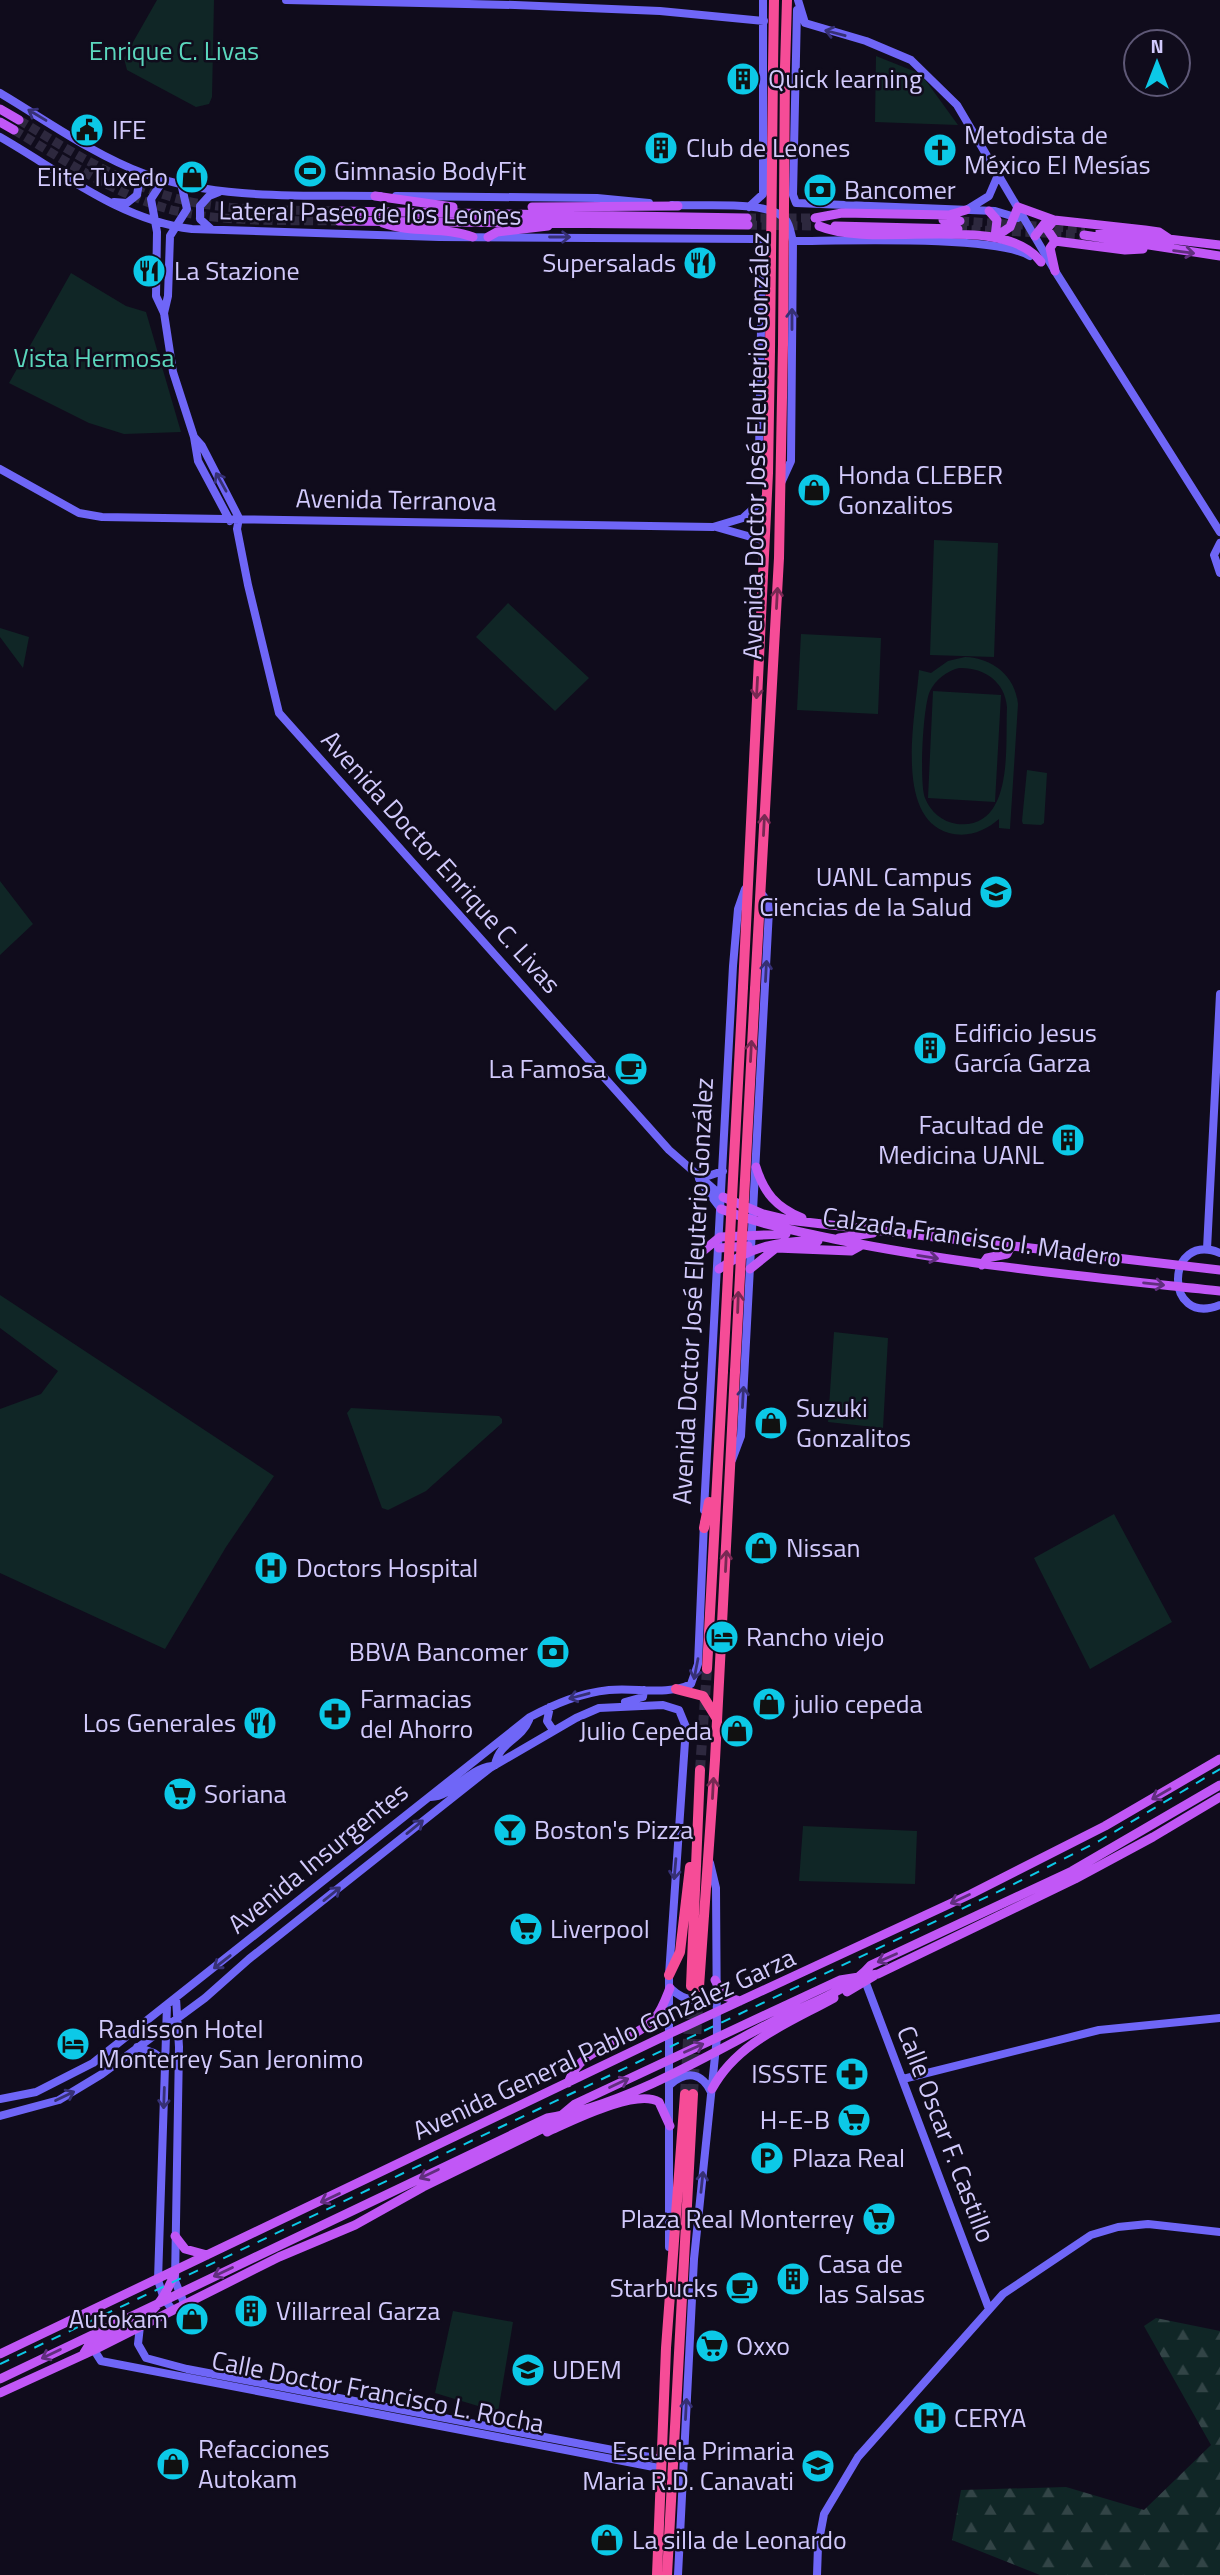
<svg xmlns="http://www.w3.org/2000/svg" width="1220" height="2575" viewBox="0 0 1220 2575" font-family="'Titillium Web',sans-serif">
<defs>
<pattern id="forest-firs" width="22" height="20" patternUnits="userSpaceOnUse" patternTransform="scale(1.75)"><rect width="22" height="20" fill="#102626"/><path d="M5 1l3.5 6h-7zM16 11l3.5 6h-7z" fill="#324446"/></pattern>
</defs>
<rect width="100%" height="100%" fill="#100c1c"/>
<path fill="#102626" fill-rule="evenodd" d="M157,0H214L212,97L209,104L196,107L127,70L124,58Z
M876,56L921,74L958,125L875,122Z
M71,273L126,306L146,312L181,432L124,434L89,423L9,383Z
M934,540L998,543L994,657L930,655Z
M508,603L589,678L555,711L476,637Z
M0,628L29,637L23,668L0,637Z
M801,634L881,638L878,714L797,710Z
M965,657C992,658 1015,675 1018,704L1010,829L999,828V819C985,831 968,838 949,833C893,817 916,714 919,670L931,673L948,661ZM959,668C983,667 1005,681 1007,707C1005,744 1015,830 957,824C942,822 930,811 925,798C919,783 923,705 930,691C936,679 947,671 959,668Z
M933,691L1001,695L995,802L928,798Z
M1027,770L1047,773L1044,823L1041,825L1023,824L1022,821Z
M0,881L33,924L0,955Z
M0,1295L274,1476L226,1547L165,1649L0,1573V1409L41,1394L58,1371L0,1328Z
M834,1332L888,1338L883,1428L828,1422Z
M351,1408L499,1416L502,1419V1423L426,1491L388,1510L382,1508L347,1413Z
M1114,1514L1172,1622L1090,1669L1034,1558Z
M803,1826L917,1831L915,1884L799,1881Z
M453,2311L513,2322L498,2412L435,2393Z"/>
<path fill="url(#forest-firs)" d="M1156,2318L1220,2331V2575H1040L952,2540L961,2490L1066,2487L1144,2510L1211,2445L1144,2326Z"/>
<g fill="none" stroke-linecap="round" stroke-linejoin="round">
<path stroke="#2d283e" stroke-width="9" stroke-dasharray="9 4.5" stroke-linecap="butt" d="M19,120C79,156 139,196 210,205C252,211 296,210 339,211
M14,130C64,160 115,195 172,210C226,223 284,220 339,221
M747,218H815
M960,221L1085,229
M748,225L815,226
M958,229L1084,235"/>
<path stroke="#2d283e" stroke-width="10" stroke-dasharray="10 5" stroke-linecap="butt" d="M700,1770L707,1669
M685,2094L691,1986
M693,2094L699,1987"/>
<path stroke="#6f66f7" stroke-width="8" d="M286,0L515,5L660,11L764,21
M798,0L805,23L866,41L911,60L957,105L1055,271L1220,532
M797,10L793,195L796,203L995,211L1018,218
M0,93C47,121 94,155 145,174C219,200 303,195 380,196
M0,137C61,172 120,220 192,229L439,237L755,239L760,243L762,265L759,455L768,472
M164,179L151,199L157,232L156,296L164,313L173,372L194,437L202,446L239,518L237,529L248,585L279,713L669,1150L723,1197
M396,196L597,198L649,203
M114,202L127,203L137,195L139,183L129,168
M672,205C698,207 770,199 786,220C790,225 791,235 793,241L791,461L781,483
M749,207L763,194V0
M968,209L989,196L998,175
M211,229L200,219V206L209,196L219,192
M793,241C841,241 995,235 1030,256
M164,313L168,296L170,236L187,209L181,183
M194,437L198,461L230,521
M0,469L79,513L102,517L713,527L743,518L767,496
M716,527L765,541
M1220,543L1214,555L1220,573
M699,1179L723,1171
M705,1188L721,1209
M1207,1249L1220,994
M1220,1253C1165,1230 1163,1328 1220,1305
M732,1460L741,1436L769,910L768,902L761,893
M704,1510L733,966L738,909L745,889
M625,1702L643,1697L644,1690
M550,1707L547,1721L553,1730
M495,1765C499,1742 521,1740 529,1720
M431,1797C453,1797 466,1769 492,1766
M864,1978L989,2309
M670,1988C684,2001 700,2006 716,1992
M176,1998L179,2047L175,2281L184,2303
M167,2005L158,2280L164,2299L172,2309
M137,2047L154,2053L165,2061
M903,2079L1099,2030L1220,2018
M671,2084C687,2070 702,2073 711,2092
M0,2099L36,2092L93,2063L530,1717C555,1704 580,1693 609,1690C635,1687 667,1696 691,1684L698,1664L704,1523
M0,2116L59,2100L102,2074L205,1998L249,1959L490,1768L576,1718L599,1708L663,1705L679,1710L686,1727L669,1975V2247
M140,2326L138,2344L146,2358L187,2369L660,2459
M94,2350L101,2361L659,2468
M678,2575L694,2259L717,2037L716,1888L710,1863
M817,2575L818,2546L824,2514L858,2457L1003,2294L1091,2235L1118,2227L1148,2224L1220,2232"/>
<path stroke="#c157f6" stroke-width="9" d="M0,109L19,120
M0,122L14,130
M375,196L453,207
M532,207L678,206
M339,211L747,218
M989,211L997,220L995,237
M815,218L842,213L949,215L966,210
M943,220L960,221
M1054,220L1047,229L1055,241
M339,221L748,225
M383,223C413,234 444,226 473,237
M819,226C876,250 1004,211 1041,262
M835,226L958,229
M1100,231L1220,245
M1084,235L1220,256
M1035,236L1045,223L1053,221
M488,237L497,232L548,226
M995,237L1010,227L1018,207L1054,220L1145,230L1159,232L1171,240
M1055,271L1050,248L1055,241L1125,250L1143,249
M756,1167C764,1193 776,1207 802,1218
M723,1197L763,1214L788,1220L1220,1270
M721,1209C761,1225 793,1230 834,1239C961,1265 1091,1277 1220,1291
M839,1238L873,1233
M719,1248L748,1246
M703,1251L720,1237L786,1234
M982,1265L987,1258L1007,1254L1011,1246
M719,1269C751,1247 779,1240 818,1241
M750,1269L776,1248L851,1251L860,1246
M715,1980L724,1996L740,2001
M847,1992L874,1976
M568,2083C582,2043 629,2046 655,2018C662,2010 666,1998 670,1988
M712,2089C737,2042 789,2023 834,1998
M547,2132C570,2122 636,2088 659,2102L670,2126
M175,2236L185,2249L207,2255
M84,2353L89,2345C133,2320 156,2324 175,2272
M0,2354L671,2033L971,1894L1105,1826L1220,1759
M0,2379L547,2118C624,2106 704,2057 774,2021C806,2004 847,1993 871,1965L1072,1871L1220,1785
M0,2393L94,2350L279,2257L355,2225L423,2187L550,2125L575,2104L840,1980L878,1974L1075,1879L1153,1837L1220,1797"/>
<path stroke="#f64c97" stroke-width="10" d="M773,68L774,0
M785,68L787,0
M743,987L768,473L770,351
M755,989L779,558L783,344
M704,1528L709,1502
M707,1669L723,1371
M676,1689L703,1696L716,1717
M669,1975L680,1952L690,1867
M691,1986L700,1770
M699,1987L715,1760L735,1371
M657,2575L666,2348L685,2094
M667,2575L693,2094"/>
<path stroke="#0cc9e7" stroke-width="2" stroke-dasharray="10 9" stroke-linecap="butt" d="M0,2364L1012,1885L1099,1841L1220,1769"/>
<path stroke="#f64c97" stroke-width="10" d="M783,344L785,68
M770,351L773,68
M723,1371L743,987
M735,1371L755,989"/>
</g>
<defs><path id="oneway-shaft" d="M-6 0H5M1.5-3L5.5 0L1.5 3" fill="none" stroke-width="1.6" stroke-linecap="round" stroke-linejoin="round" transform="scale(1.75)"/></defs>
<g stroke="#363074">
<use href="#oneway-shaft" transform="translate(835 33) rotate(-165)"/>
<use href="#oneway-shaft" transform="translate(37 115) rotate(-149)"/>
<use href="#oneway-shaft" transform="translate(560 237)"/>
<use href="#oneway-shaft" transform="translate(792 319) rotate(-90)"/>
<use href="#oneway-shaft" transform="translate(221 482) rotate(-119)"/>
<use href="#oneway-shaft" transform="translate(766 971) rotate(-87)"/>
<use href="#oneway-shaft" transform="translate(743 1397) rotate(-87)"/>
<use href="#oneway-shaft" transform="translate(696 1669) rotate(101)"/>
<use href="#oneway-shaft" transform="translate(579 1696) rotate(165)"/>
<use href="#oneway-shaft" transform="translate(415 1827) rotate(-39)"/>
<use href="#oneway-shaft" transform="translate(675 1869) rotate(95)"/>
<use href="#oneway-shaft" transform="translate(332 1894) rotate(-39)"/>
<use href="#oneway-shaft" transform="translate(222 1962) rotate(142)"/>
<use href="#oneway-shaft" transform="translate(65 2096) rotate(-26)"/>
<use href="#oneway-shaft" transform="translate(164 2098) rotate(92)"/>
<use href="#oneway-shaft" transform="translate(702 2182) rotate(-84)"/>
<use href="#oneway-shaft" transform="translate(686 2409) rotate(-87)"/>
</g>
<g stroke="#602e7e">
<use href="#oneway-shaft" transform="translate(1184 252) rotate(8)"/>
<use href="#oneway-shaft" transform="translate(928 1257) rotate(9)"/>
<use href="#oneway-shaft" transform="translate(1154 1284) rotate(6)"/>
<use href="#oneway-shaft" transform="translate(1161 1794) rotate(150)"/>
<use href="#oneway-shaft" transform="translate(960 1899) rotate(155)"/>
<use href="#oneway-shaft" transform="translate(887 1958) rotate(156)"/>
<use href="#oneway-shaft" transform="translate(694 2048) rotate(-24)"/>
<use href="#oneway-shaft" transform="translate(619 2083) rotate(-25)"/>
<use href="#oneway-shaft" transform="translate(429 2174) rotate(154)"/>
<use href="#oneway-shaft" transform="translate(330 2198) rotate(155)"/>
<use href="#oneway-shaft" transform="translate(223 2272) rotate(155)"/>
<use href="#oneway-shaft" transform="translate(51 2354) rotate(154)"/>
</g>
<g stroke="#772953">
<use href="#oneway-shaft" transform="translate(777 598) rotate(-87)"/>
<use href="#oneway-shaft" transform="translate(757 688) rotate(93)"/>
<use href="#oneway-shaft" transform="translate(764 825) rotate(-87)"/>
<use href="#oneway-shaft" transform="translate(751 1051) rotate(-87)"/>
<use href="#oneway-shaft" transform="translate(738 1302) rotate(-88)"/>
<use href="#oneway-shaft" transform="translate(726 1561) rotate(-87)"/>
<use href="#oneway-shaft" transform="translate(713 1788) rotate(-87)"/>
</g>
<defs>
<symbol id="building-disc" viewBox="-11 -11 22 22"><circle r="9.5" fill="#0cc9e7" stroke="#100c1c"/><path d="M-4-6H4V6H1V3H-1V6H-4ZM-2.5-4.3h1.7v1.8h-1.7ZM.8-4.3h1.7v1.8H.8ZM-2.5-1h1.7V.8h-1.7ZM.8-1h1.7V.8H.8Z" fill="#111"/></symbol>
<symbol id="civic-disc" viewBox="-11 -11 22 22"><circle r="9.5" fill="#0cc9e7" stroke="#100c1c"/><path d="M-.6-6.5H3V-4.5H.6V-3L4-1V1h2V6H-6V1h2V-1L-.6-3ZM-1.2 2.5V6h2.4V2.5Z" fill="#111"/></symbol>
<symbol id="church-disc" viewBox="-11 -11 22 22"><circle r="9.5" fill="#0cc9e7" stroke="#100c1c"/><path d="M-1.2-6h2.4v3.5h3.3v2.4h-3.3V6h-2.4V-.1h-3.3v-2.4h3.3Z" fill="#111"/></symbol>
<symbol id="stadium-disc" viewBox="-11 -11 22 22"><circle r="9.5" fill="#0cc9e7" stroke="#100c1c"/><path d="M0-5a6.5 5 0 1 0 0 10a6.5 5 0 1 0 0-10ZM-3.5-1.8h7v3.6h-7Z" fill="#111"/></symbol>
<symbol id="shop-disc" viewBox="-11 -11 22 22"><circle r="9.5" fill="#0cc9e7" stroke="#100c1c"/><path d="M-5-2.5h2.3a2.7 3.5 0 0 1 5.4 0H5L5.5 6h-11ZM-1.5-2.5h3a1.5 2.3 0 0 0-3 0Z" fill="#111"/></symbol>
<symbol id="bank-disc" viewBox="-11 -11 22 22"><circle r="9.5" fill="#0cc9e7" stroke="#100c1c"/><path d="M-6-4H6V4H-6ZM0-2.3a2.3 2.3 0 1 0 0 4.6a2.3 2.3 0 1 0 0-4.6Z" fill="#111"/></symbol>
<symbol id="restaurant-disc" viewBox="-11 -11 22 22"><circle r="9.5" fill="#0cc9e7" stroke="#100c1c"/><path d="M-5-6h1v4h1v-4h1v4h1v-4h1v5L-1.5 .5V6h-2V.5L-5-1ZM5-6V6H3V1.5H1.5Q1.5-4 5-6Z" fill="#111"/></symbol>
<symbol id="university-disc" viewBox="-11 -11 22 22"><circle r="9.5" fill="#0cc9e7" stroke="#100c1c"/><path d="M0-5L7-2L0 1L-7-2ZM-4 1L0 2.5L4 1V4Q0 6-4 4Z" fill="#111"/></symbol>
<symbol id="cafe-disc" viewBox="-11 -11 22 22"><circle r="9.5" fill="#0cc9e7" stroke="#100c1c"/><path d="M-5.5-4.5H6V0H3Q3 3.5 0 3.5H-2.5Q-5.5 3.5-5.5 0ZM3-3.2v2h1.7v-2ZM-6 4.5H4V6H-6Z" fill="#111"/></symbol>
<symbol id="hospital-disc" viewBox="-11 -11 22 22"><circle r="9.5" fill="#0cc9e7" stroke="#100c1c"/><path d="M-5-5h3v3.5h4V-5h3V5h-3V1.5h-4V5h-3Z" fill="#111"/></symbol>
<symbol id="hotel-disc" viewBox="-11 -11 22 22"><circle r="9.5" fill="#0cc9e7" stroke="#100c1c"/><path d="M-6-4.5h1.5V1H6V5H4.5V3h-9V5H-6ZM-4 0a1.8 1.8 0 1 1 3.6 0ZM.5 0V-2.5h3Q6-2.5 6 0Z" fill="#111"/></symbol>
<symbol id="pharmacy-disc" viewBox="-11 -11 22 22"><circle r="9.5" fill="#0cc9e7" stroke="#100c1c"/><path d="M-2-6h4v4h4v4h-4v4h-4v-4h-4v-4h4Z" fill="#111"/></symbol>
<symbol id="supermarket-disc" viewBox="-11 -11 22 22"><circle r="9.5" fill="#0cc9e7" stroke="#100c1c"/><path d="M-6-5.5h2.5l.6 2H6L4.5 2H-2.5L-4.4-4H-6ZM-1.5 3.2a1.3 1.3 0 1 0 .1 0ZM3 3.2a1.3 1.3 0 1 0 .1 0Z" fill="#111"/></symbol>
<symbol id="bar-disc" viewBox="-11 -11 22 22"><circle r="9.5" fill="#0cc9e7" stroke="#100c1c"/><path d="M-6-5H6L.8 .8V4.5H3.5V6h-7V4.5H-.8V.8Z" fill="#111"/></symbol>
<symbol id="parking-disc" viewBox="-11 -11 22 22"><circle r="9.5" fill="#0cc9e7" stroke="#100c1c"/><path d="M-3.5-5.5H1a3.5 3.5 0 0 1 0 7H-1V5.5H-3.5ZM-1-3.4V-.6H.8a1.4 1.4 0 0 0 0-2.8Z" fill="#111"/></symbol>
<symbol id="school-disc" viewBox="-11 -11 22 22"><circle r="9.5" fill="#0cc9e7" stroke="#100c1c"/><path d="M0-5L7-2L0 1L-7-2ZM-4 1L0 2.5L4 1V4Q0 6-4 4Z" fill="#111"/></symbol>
</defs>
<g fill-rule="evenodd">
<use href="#building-disc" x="724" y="60" width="38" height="38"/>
<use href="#civic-disc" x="68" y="111" width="38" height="38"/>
<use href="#building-disc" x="642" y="129" width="38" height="38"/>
<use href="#church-disc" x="921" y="131" width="38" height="38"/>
<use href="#stadium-disc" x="291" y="152" width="38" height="38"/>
<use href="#shop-disc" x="173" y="158" width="38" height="38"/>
<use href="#bank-disc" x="801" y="171" width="38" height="38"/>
<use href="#restaurant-disc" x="681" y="244" width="38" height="38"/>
<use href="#restaurant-disc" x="130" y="252" width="38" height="38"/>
<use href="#shop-disc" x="795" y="471" width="38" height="38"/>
<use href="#university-disc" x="977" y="873" width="38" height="38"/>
<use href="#building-disc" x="911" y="1029" width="38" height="38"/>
<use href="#cafe-disc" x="612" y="1050" width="38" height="38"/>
<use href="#building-disc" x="1049" y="1121" width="38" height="38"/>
<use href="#shop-disc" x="752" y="1404" width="38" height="38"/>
<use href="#shop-disc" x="742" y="1529" width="38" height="38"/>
<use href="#hospital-disc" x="252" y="1549" width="38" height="38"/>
<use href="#hotel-disc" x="703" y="1618" width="38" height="38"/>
<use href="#bank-disc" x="534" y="1633" width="38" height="38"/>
<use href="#shop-disc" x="750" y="1685" width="38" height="38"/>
<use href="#pharmacy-disc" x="316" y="1695" width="38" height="38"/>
<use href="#restaurant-disc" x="241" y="1704" width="38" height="38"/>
<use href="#shop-disc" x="718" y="1712" width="38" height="38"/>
<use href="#supermarket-disc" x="161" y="1775" width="38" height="38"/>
<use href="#bar-disc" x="491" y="1811" width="38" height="38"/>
<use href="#supermarket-disc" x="507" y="1910" width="38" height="38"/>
<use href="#hotel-disc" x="54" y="2025" width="38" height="38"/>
<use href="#pharmacy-disc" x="833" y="2055" width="38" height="38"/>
<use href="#supermarket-disc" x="835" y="2101" width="38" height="38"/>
<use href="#parking-disc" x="748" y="2139" width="38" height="38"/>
<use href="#supermarket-disc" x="860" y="2200" width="38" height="38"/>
<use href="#building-disc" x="774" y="2260" width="38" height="38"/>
<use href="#cafe-disc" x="723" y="2269" width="38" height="38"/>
<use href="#building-disc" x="232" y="2292" width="38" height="38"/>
<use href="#shop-disc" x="173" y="2300" width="38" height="38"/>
<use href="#supermarket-disc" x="693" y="2327" width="38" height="38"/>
<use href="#university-disc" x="509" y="2351" width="38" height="38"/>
<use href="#hospital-disc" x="911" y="2399" width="38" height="38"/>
<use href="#shop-disc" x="154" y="2445" width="38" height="38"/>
<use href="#school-disc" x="799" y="2447" width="38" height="38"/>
<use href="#shop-disc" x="588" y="2521" width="38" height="38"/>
</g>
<g text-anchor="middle" stroke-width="5" stroke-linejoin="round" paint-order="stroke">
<g font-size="26" fill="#5bd7bd" stroke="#100c1c">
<text x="174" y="60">Enrique C. Livas</text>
<text x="94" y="367">Vista Hermosa</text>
</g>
<g font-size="26" fill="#d2cafc" stroke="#100c1c" text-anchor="start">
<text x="768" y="88">Quick learning</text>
<text x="112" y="139">IFE</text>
<text x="964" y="144">Metodista de<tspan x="964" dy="30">México El Mesías</tspan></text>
<text x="686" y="157">Club de Leones</text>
<text x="334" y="180">Gimnasio BodyFit</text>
<text x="168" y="186" text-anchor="end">Elite Tuxedo</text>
<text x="844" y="199">Bancomer</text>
<text x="676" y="272" text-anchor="end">Supersalads</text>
<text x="174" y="280">La Stazione</text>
<text x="838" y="484">Honda CLEBER<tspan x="838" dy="30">Gonzalitos</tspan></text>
<text x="972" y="886" text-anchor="end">UANL Campus<tspan x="972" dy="30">Ciencias de la Salud</tspan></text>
<text x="954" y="1042">Edificio Jesus<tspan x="954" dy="30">García Garza</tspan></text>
<text x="606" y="1078" text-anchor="end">La Famosa</text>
<text x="1044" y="1134" text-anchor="end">Facultad de<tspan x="1044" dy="30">Medicina UANL</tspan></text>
<text x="796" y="1417">Suzuki<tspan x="796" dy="30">Gonzalitos</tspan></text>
<text x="786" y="1557">Nissan</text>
<text x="296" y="1577">Doctors Hospital</text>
<text x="746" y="1646">Rancho viejo</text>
<text x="528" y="1661" text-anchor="end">BBVA Bancomer</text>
<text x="360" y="1708">Farmacias<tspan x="360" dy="30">del Ahorro</tspan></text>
<text x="794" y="1713">julio cepeda</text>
<text x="236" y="1732" text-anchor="end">Los Generales</text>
<text x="712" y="1740" text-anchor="end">Julio Cepeda</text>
<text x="204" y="1803">Soriana</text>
<text x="534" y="1839">Boston's Pizza</text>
<text x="550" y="1938">Liverpool</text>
<text x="98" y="2038">Radisson Hotel<tspan x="98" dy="30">Monterrey San Jeronimo</tspan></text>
<text x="828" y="2083" text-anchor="end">ISSSTE</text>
<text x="830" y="2129" text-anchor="end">H-E-B</text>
<text x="792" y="2167">Plaza Real</text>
<text x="854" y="2228" text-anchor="end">Plaza Real Monterrey</text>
<text x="818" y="2273">Casa de<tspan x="818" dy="30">las Salsas</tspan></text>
<text x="718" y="2297" text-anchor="end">Starbucks</text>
<text x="276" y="2320">Villarreal Garza</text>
<text x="168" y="2328" text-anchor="end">Autokam</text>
<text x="736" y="2355">Oxxo</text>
<text x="552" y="2379">UDEM</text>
<text x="954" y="2427">CERYA</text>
<text x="198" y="2458">Refacciones<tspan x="198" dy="30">Autokam</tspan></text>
<text x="794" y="2460" text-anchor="end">Escuela Primaria<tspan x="794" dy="30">Maria R.D. Canavati</tspan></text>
<text x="632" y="2549">La silla de Leonardo</text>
</g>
<g font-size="26" fill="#d2cafc" stroke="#100c1c">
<text transform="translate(370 213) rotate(1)" y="9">Lateral Paseo de los Leones</text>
<text transform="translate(756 446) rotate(-89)" y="9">Avenida Doctor José Eleuterio González</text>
<text transform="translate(396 500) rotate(1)" y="9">Avenida Terranova</text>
<text transform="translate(441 862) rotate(48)" y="9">Avenida Doctor Enrique C. Livas</text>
<text transform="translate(972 1237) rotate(8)" y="9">Calzada Francisco I. Madero</text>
<text transform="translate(693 1291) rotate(-87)" y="9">Avenida Doctor José Eleuterio González</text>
<text transform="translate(318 1858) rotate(-39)" y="9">Avenida Insurgentes</text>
<text transform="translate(604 2044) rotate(-25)" y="9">Avenida General Pablo González Garza</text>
<text transform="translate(946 2134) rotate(69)" y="9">Calle Oscar F. Castillo</text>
<text transform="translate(378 2392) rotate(11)" y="9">Calle Doctor Francisco L. Rocha</text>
</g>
</g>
<g transform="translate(1157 63)"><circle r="33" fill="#100c1c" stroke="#5e5876" stroke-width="2"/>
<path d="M0-5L12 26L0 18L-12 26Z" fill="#0cc9e7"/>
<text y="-10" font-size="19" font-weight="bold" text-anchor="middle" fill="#d2cafc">N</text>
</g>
</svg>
